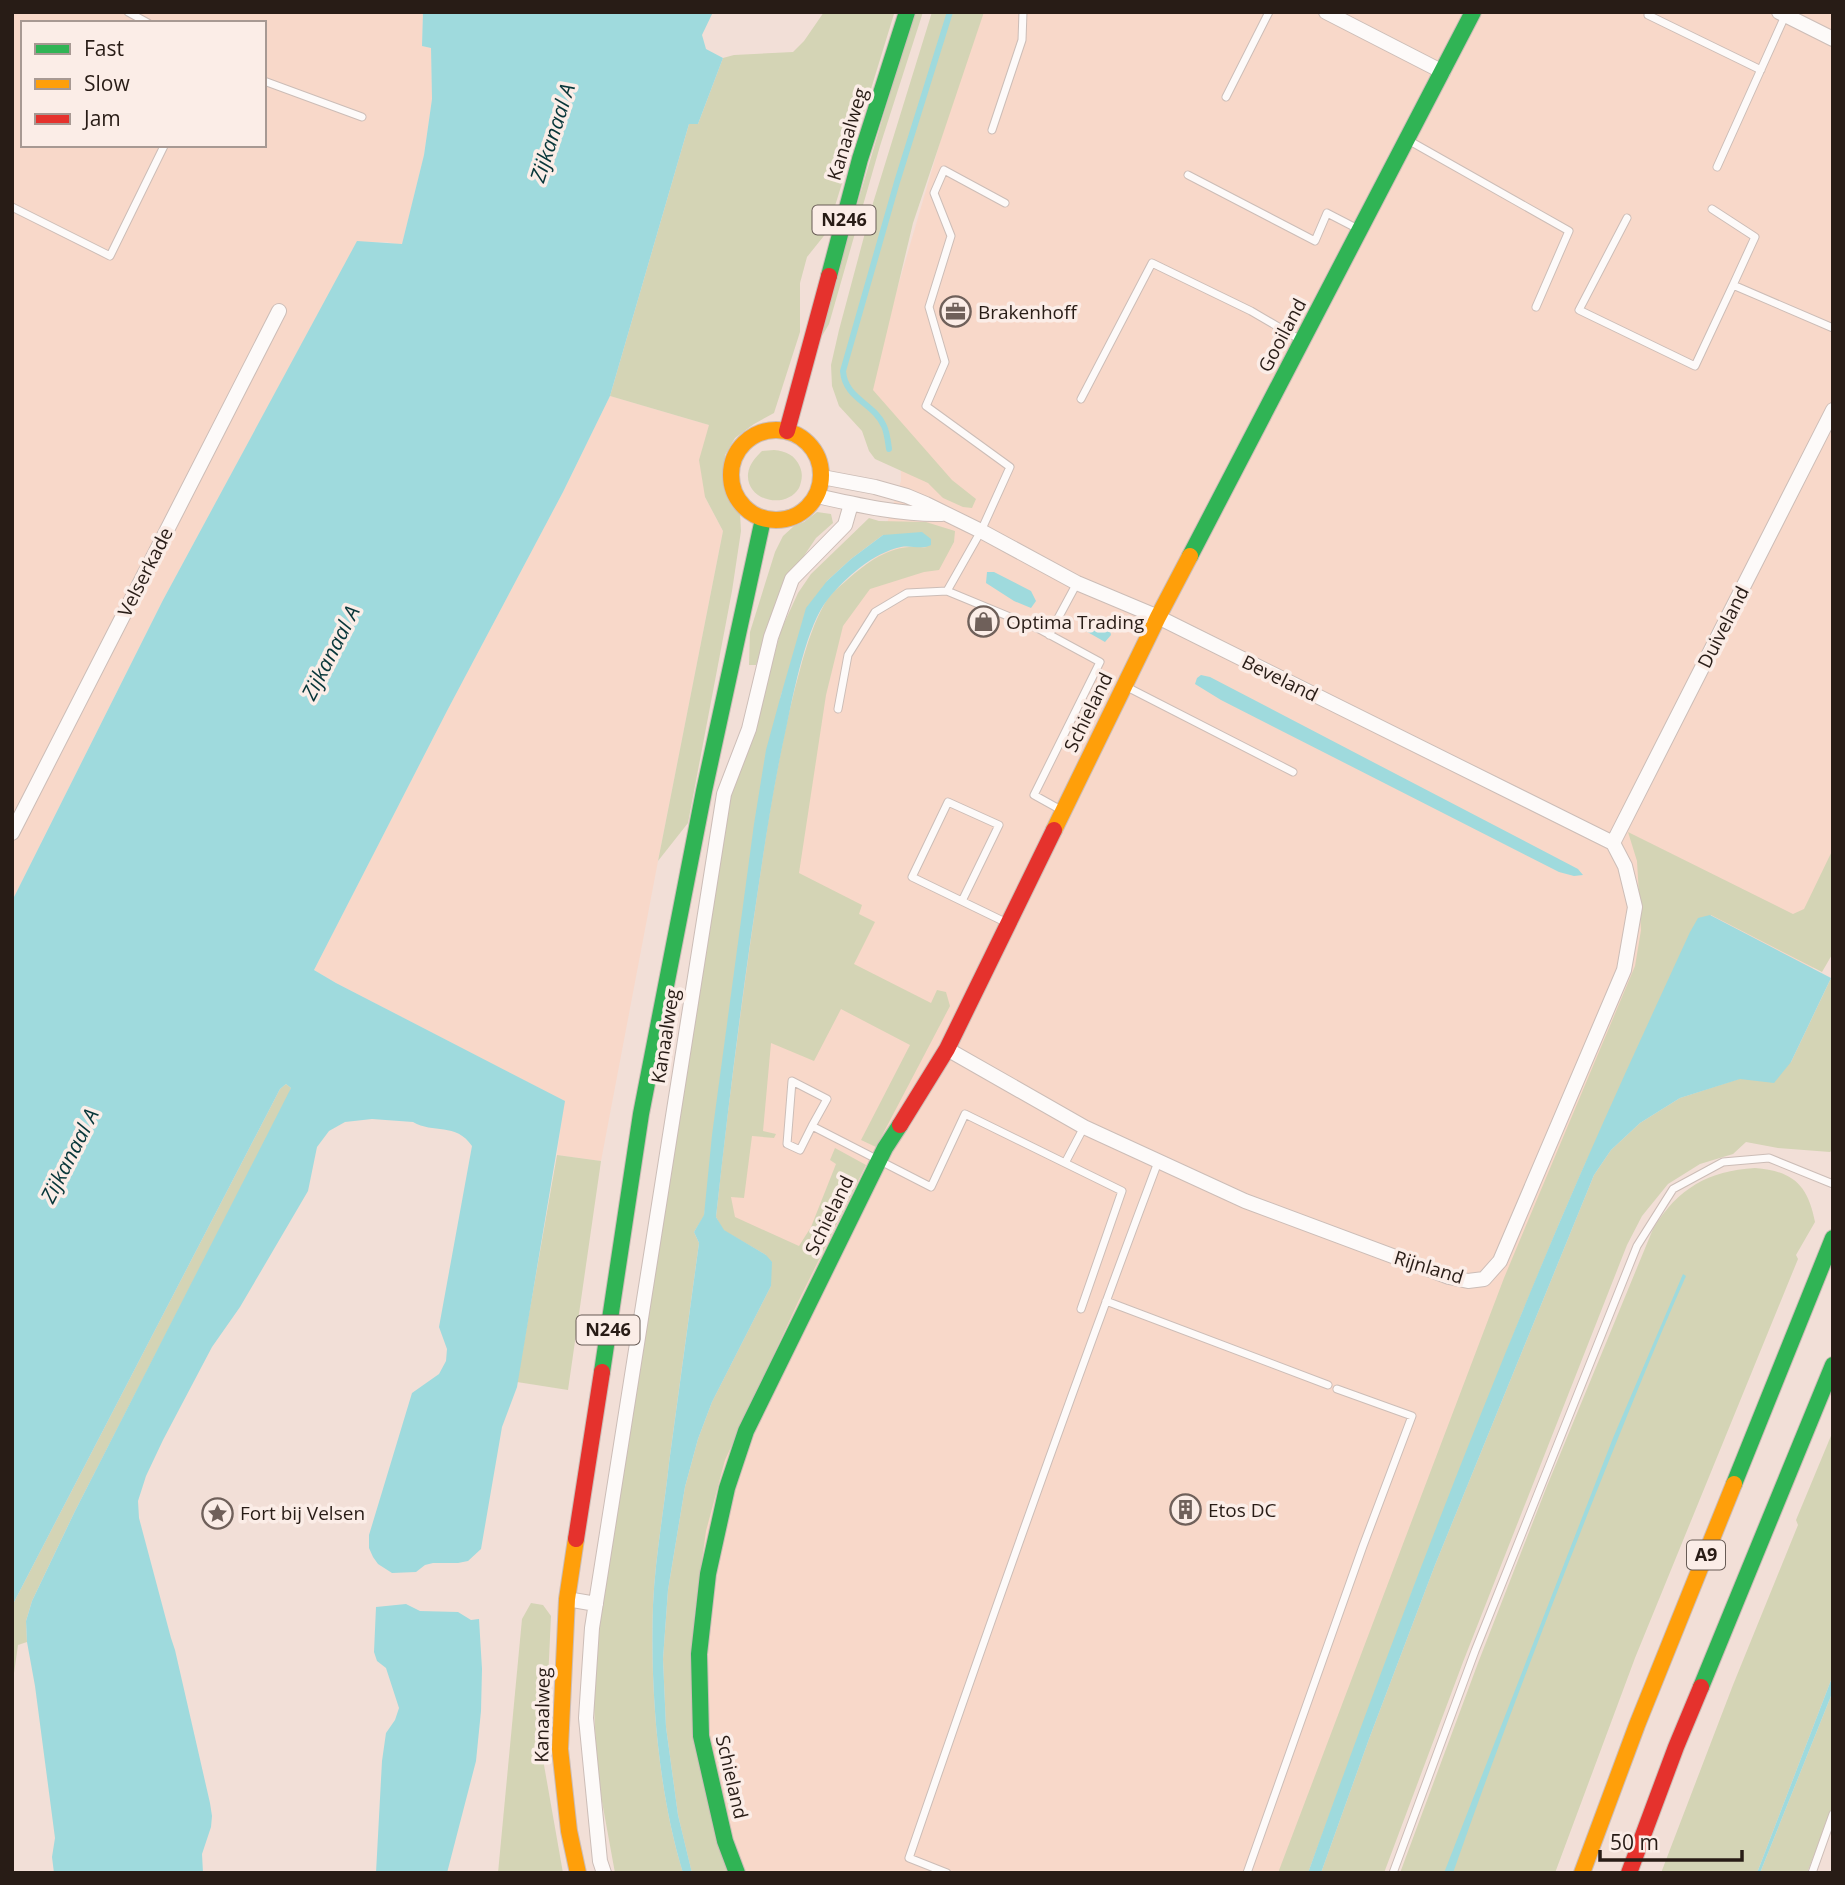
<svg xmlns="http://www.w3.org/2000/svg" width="1845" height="1885" viewBox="0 0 1845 1885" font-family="'Open Sans',sans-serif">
<rect width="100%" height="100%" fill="#f2dfd7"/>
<path fill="#f8d8c9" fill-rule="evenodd" d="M12,12H423L422,46L431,48L432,99L424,155L402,245L387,242H357L163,600L12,901ZM23,23H264V145H23Z
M980,12H1833V927L1787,1021L1573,1160L1464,1430L1306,1873H683L678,1859L754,824L883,535L901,481L900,429L868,389L971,36Z
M610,396L709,425L705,497L723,531L658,861L601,1161L557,1155L564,1101L336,983L314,970L448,709L563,492Z"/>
<path fill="#d4d4b5" d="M824,12H894V14L827,232L807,257L800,283V332L774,413L754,424L735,438L725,455L724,484L740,513L741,531L732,591L688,823L658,861L723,531L705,497L699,460L709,425L610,396L689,124H698L723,58L734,55L793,52L804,41Z
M914,12H923L880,146L829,324L822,336L828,303Z
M932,12H984L913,223L873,390L952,480L976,499L972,508L963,507L943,498L928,483L875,459L869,451L862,431L839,406L832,386L831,365L839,330L873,203Z
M774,450C786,451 795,455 800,467C803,474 802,481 799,488C786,510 746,501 748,474C749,464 756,457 762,451Z
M817,512L831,514L833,523L816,538L783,587L756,665H749L750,632L775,552L783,536L794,526L804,522Z
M869,518L879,521L926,522L955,531L954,542L939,570L924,572L870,589L843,626L826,695L799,873L862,905L859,914L875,922L854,964L931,1003L937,990L946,992L950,1006L876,1147L861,1140L910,1045L841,1009L814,1061L771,1043L763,1131L776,1134L774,1138L752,1136L744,1198L731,1197L735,1217L799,1246L811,1227L836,1164L830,1160L835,1148L866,1165L798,1302L725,1460L706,1531L694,1618L729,1873H692L678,1815L666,1727L663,1659L668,1590L685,1487L698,1439L712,1402L771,1286L766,1255L723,1230L716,1217C730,1086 748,954 768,823C777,769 787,715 802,662C808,642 814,622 825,603C830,594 839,587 847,580C870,560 894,542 927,548L883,535L851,559L827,581L781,695L704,1216L694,1232L699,1243C689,1316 679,1389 669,1463C664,1510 655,1558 653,1605C650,1689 658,1792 683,1873H615L597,1774L594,1704L595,1647L729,799L752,740L781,630L798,593L811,574Z
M1628,832L1793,914L1804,909L1833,849V953L1822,972L1711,915L1585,1164L1559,1224L1522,1313L1412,1592L1308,1873H1278L1504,1278L1635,966L1641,930L1637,861Z
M1833,974V1149L1830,1152L1778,1148L1746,1142L1733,1154L1700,1164L1668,1184L1642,1216L1627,1245L1463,1662L1384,1873H1321L1369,1739L1435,1565L1594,1175L1611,1150L1640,1123L1680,1098L1791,1062Z
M286,1084L291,1088L289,1094L75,1511L32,1601L26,1621L27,1642L18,1645L12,1687V1606L280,1089Z
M557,1155L601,1161L568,1390L517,1382Z
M1755,1168C1793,1171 1808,1185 1815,1222L1796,1255L1798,1259L1635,1658L1555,1873H1400L1478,1663L1547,1486L1653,1229C1678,1188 1708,1171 1755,1168Z
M1833,1431V1675L1757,1873H1661L1733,1685L1798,1525L1796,1520Z
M531,1603L543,1605L551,1616L544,1765L563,1873H498L522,1619Z
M1833,1691V1807L1807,1873H1760Z"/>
<path fill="#9fdadd" d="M423,12H713L702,35L706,49L723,58L698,124H689L610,396L563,492L448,709L314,970L336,983L565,1101L517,1387L502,1427L481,1549L468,1561L458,1563H433L425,1565L416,1572L392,1573L378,1564L373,1557L369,1548V1535L412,1393L439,1374L446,1361L447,1349L439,1327L472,1146C456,1122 433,1134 413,1122L372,1119L345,1122L329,1131L317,1147L308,1191L240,1307L212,1347L163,1440L146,1476L138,1501L139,1518L171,1638L175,1650L210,1803L212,1816L211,1827L202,1854L203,1873H54L52,1857L55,1838L35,1686L27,1642L26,1621L32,1601L75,1511L291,1088L286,1084L280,1089L12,1606V901L163,600L357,241L402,244L424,155L432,99L431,48L422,46Z
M922,532L931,539V545C923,550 911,545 901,547C873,553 846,577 828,599C807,624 794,691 787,724C771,796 761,870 750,944C737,1035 726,1126 716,1217L724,1230L766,1255L772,1262L771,1286L712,1402L698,1439L685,1487L668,1590L663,1659L666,1727L678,1815L692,1873H683C658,1792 650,1689 653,1605C655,1558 664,1510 669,1463C679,1390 689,1316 699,1243L694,1232L704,1215L712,1135L754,824L766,750L781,695L806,608L827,581L851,559L883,535Z
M987,572H994L1031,591L1036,601L1031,608L1014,601L986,583Z
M1089,624L1110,630L1111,635L1105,642L1084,630L1083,627Z
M1201,675L1210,677L1578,869L1583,875L1574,876L1559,872L1221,700L1195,684L1197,678Z
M1710,915L1831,978L1791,1062L1774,1083L1740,1079L1680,1098L1640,1123L1611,1150L1594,1175L1435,1565L1369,1739L1321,1873H1308C1386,1655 1468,1439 1558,1226C1600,1127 1645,1030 1690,932L1698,918Z
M1683,1274L1686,1276C1653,1350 1624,1424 1594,1498C1545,1622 1497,1747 1453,1873H1444L1613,1438Z
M406,1604L420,1611L458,1612L471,1620L479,1619L482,1669L481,1711L476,1761L447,1873H376L382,1761L386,1733L395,1720L399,1708L386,1668L377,1661L374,1652L376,1607Z
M1833,1675V1691L1760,1873H1757Z"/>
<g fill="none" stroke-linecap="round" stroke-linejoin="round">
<path stroke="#9fdadd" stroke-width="6" d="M889,449C888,442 887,432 884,426C874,403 845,399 843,371L897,182L950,12"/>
<defs>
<path id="lane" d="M128,12L148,23
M1649,12L1648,15L1761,70
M264,81L362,117
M1226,97L1269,12
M992,130L1022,40L1023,12
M1408,140L1569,231L1536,307
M1717,167L1785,16
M1188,175L1315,241L1327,213L1358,229
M12,207L110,256L164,146
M1712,209L1755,237L1733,285
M1627,218L1579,310L1695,366L1733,285L1833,328
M1081,399L1152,263L1251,311L1299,339
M947,591L981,531L1010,467L926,406L945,362L929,307L951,236L934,193L944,170L1005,203
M1049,635L1077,583
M1125,686L1293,772
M838,709L848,655L875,612L907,593L947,591L1039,629L1100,662L1034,795L1061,810
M962,901L999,825L948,802L912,877L1005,922
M812,1126L800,1150L787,1144L792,1081L827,1099L812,1126L931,1187L965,1114L1122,1191L1081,1309
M1065,1163L1084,1127
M1106,1301L1328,1385
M947,1873L909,1858C989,1625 1071,1393 1158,1162
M1247,1873L1363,1546L1412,1416L1337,1389
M1393,1873L1475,1651L1637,1246L1673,1189L1723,1162L1769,1158L1833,1184
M1812,1873L1833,1814"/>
<path id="street" d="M1326,12L1443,72
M1779,12L1833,39
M822,477L875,487L907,496L926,504L981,531L1077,583L1158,617L1613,843
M817,496C858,505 900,515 942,514
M12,833L279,311
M1613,843L1833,410
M947,1049L1084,1127L1245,1201L1449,1277L1468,1281L1484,1279L1500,1261L1624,970L1635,907L1625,866L1613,843
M567,1599L596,1604
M604,1873L600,1861L586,1718L592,1628L724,794L749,729L771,637L792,579L845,525L851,504"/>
<path id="fast" d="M829,276L860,159L907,12
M1190,556L1473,12
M602,1372L641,1114L704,791L763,519
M1734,1484L1833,1238
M1701,1687L1833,1365
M737,1873L725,1841L701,1736L699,1654L708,1574L727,1488L746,1431L885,1148L900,1125"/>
<path id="slow" d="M731 475a45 45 0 1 1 90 0a45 45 0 1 1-90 0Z
M1054,830L1158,617L1190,556
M576,1539L567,1599L560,1749L569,1831L578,1873
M1582,1873L1637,1725L1734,1484"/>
<path id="jam" d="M787,431L829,276
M900,1125L947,1049L1054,830
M576,1539L602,1372
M1629,1873L1676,1747L1701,1687"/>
</defs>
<use href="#lane" stroke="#ccbdb7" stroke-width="9"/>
<use href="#street" stroke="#ccbdb7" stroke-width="16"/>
<use href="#fast" stroke="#ccbdb7" stroke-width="18"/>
<use href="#slow" stroke="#ccbdb7" stroke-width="18"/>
<use href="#jam" stroke="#ccbdb7" stroke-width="18"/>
<use href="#lane" stroke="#fdfaf9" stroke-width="7"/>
<use href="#street" stroke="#fdfaf9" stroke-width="14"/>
<use href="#fast" stroke="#30b455" stroke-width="16"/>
<use href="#slow" stroke="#ff9f0a" stroke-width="16"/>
<use href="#jam" stroke="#e5322d" stroke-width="16"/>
</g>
<defs>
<symbol id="office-ring" viewBox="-11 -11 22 22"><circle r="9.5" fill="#fbede7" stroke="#6f605a" stroke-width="1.5"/><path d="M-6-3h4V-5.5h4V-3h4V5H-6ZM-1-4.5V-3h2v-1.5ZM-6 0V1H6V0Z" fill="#6f605a"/></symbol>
<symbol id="shop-ring" viewBox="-11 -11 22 22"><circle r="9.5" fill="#fbede7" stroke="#6f605a" stroke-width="1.5"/><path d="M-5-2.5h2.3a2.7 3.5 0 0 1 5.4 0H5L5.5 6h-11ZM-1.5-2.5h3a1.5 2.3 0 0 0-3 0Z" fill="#6f605a"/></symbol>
<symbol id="building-ring" viewBox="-11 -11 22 22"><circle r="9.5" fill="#fbede7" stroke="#6f605a" stroke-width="1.5"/><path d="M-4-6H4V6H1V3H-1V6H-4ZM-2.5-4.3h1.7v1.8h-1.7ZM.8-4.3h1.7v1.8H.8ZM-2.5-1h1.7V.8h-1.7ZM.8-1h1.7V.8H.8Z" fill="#6f605a"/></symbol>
<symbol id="sight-ring" viewBox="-11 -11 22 22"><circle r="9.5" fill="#fbede7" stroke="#6f605a" stroke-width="1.5"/><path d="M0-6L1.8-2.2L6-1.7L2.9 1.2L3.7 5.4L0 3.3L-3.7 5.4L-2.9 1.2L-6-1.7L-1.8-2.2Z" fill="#6f605a"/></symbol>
</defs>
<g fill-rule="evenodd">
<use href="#office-ring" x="938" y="294" width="35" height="35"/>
<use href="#shop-ring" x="966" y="604" width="35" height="35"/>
<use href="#building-ring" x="1168" y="1492" width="35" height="35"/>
<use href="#sight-ring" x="200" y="1496" width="35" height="35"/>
</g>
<g text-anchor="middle" stroke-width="7" stroke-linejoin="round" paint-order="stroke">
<g fill="#fbede7" stroke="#675b55" stroke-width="2">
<rect x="812.5" y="205.5" width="63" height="29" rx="5"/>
<rect x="576.5" y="1315.5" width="63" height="29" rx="5"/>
<rect x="1687" y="1540.5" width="38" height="29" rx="5"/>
</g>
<g font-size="18" font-weight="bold" fill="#281c16">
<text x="844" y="226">N246</text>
<text x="608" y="1336">N246</text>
<text x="1706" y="1561">A9</text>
</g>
<g font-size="19" fill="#281c16" stroke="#fbede7">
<text transform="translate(847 134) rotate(-73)" y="7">Kanaalweg</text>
<text transform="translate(1282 335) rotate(-62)" y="7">Gooiland</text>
<text transform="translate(145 572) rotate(-63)" y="7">Velserkade</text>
<text transform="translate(1723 627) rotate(-63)" y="7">Duiveland</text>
<text transform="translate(1280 678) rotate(26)" y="7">Beveland</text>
<text transform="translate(1088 712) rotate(-64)" y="7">Schieland</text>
<text transform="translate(665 1036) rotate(-81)" y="7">Kanaalweg</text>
<text transform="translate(829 1215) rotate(-64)" y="7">Schieland</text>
<text transform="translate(1429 1267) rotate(17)" y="7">Rijnland</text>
<text transform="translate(542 1715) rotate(-89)" y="7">Kanaalweg</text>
<text transform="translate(732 1777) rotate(77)" y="7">Schieland</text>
</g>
<g font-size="19" fill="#281c16" stroke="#fbede7" text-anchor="start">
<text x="978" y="319">Brakenhoff</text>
<text x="1006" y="629">Optima Trading</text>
<text x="1208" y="1517">Etos DC</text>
<text x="240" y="1520">Fort bij Velsen</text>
</g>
<g font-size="21" font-style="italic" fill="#073639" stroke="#fbede7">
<text transform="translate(553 133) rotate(-72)" y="7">Zijkanaal A</text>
<text transform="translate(331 653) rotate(-63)" y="7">Zijkanaal A</text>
<text transform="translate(70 1156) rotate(-63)" y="7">Zijkanaal A</text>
</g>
</g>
<rect width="1845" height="1885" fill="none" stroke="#281c16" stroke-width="28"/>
<rect x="21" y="21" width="245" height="126" fill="#fbede7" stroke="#a79993" stroke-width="2"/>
<rect x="35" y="44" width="35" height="10" fill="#30b455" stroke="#a79993" stroke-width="2"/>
<text x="84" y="56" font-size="21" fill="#281c16">Fast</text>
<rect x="35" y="79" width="35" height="10" fill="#ff9f0a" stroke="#a79993" stroke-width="2"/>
<text x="84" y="91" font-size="21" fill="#281c16">Slow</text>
<rect x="35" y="114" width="35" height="10" fill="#e5322d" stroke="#a79993" stroke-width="2"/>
<text x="84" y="126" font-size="21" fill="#281c16">Jam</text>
<path d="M1600 1850v10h142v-10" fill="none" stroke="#281c16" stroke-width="3.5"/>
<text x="1610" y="1850" font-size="21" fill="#281c16" stroke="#fbede7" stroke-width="5" paint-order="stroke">50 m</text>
</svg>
